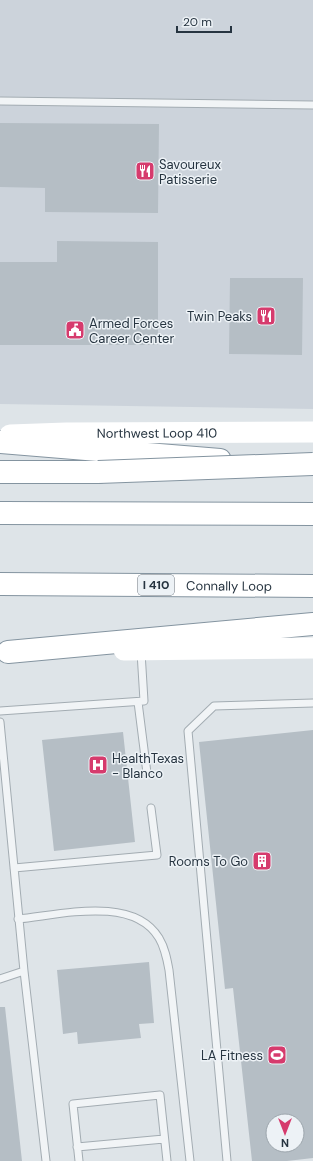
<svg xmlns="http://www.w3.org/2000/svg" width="313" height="1161" viewBox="0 0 313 1161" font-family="'DM Sans',sans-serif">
<rect width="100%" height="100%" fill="#dee4e8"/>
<path fill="#ccd3db" d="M0,0H313V409L0,404Z"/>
<path fill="#b5bec5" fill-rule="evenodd" d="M0,123L159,124L158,213L45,212V188L0,187Z
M57,241L158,242V345H0V262H57Z
M230,278H303L302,355L229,354Z
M313,730V1158L287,1161H252L233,988L225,989L199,742ZM273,1121H297V1145H273Z
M123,732L135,842L54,851L42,740Z
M149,962L154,1023L139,1024L141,1038L78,1044L77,1032L63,1034L57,970Z
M0,1007H5L22,1161H0Z"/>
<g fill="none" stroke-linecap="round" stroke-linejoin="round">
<defs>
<path id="service" d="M0,101L313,105
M138,702L147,773
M0,711L144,701L141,652
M0,722L24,971L46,1161
M14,868L157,855L151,808
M18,919C60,915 133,895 159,938C165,948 167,959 169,970L190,1161
M0,979L24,971
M77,1147L164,1139
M79,1161L73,1104L160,1095L167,1161
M227,1161L188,731L214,706L313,703"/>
<g id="motorway">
<path d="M0,442L220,460"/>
<path d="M0,472H98"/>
<path d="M0,513L313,514"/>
<path id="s2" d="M0,584L313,586"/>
<path d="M8,652L313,624"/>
</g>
</defs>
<use href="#service" stroke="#a3acb2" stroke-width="9"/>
<use href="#motorway" stroke="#8494a0" stroke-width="24"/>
<use href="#service" stroke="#f1f4f6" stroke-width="7"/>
<g stroke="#fff" stroke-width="21">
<path id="s1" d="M10,435L66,433L313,432"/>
<path d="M124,650L313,648"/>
</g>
<use href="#motorway" stroke="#fff" stroke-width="22"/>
<defs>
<path id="motorway-bridge" d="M98,472L313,464"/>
</defs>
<use href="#motorway-bridge" stroke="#8494a0" stroke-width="24" stroke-linecap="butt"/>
<use href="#motorway-bridge" stroke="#fff" stroke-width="22"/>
</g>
<defs>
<symbol id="restaurant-square" viewBox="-11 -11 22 22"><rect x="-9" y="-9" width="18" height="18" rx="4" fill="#d63b6d" stroke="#edf2f6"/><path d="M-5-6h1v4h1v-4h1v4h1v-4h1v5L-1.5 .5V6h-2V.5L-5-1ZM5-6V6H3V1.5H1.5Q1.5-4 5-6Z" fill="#fff"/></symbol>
<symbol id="civic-square" viewBox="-11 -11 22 22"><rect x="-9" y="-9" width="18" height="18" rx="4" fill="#d63b6d" stroke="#edf2f6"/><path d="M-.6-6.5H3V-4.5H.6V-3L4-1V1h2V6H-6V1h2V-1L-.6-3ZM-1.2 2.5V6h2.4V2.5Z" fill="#fff"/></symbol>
<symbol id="hospital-square" viewBox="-11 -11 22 22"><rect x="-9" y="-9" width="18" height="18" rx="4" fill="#d63b6d" stroke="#edf2f6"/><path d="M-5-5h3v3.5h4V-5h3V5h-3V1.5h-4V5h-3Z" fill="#fff"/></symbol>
<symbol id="building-square" viewBox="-11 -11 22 22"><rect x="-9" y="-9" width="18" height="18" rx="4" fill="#d63b6d" stroke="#edf2f6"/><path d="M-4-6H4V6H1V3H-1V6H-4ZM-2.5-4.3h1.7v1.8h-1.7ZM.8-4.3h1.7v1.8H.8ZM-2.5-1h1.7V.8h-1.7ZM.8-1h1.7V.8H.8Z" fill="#fff"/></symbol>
<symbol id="stadium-square" viewBox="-11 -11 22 22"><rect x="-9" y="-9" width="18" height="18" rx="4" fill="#d63b6d" stroke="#edf2f6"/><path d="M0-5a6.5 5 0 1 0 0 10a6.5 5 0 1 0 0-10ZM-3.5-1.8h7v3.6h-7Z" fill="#fff"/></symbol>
</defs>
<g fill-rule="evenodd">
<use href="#restaurant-square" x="134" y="160" width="22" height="22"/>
<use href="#restaurant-square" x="255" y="305" width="22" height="22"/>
<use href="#civic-square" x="64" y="319" width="22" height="22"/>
<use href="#hospital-square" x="87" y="754" width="22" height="22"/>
<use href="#building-square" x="251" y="850" width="22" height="22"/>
<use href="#stadium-square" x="266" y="1044" width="22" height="22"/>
</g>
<g text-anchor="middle" stroke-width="3" stroke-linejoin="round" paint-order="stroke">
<rect fill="#edf2f6" stroke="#626d77" stroke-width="1" x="138" y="575" width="36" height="20" rx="3"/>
<g font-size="12" font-weight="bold" fill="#263440">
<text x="156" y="589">I 410</text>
</g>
<g font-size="13" fill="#263440" stroke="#edf2f6" text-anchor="start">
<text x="159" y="169">Savoureux<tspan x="159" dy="15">Patisserie</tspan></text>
<text x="252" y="321" text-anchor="end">Twin Peaks</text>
<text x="89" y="328">Armed Forces<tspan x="89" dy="15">Career Center</tspan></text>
<text x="112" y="763">HealthTexas<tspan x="112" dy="15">- Blanco</tspan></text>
<text x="248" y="866" text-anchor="end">Rooms To Go</text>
<text x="263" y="1060" text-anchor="end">LA Fitness</text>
</g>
<g font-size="13" fill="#263440" stroke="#edf2f6">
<text dy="5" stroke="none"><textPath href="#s1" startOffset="147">Northwest Loop 410</textPath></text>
<text dy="5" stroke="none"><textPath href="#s2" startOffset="229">Connally Loop</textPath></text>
</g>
</g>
<g transform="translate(285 1133) rotate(180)"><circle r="19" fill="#edf2f6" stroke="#9da6ad"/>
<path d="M0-3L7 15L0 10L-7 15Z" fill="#d63b6d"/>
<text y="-6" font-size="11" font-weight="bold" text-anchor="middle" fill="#263440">N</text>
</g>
<path d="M177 26v6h54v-6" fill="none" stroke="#263440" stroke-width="2"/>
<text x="183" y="26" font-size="12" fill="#263440" stroke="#edf2f6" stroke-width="3" paint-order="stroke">20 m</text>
</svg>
